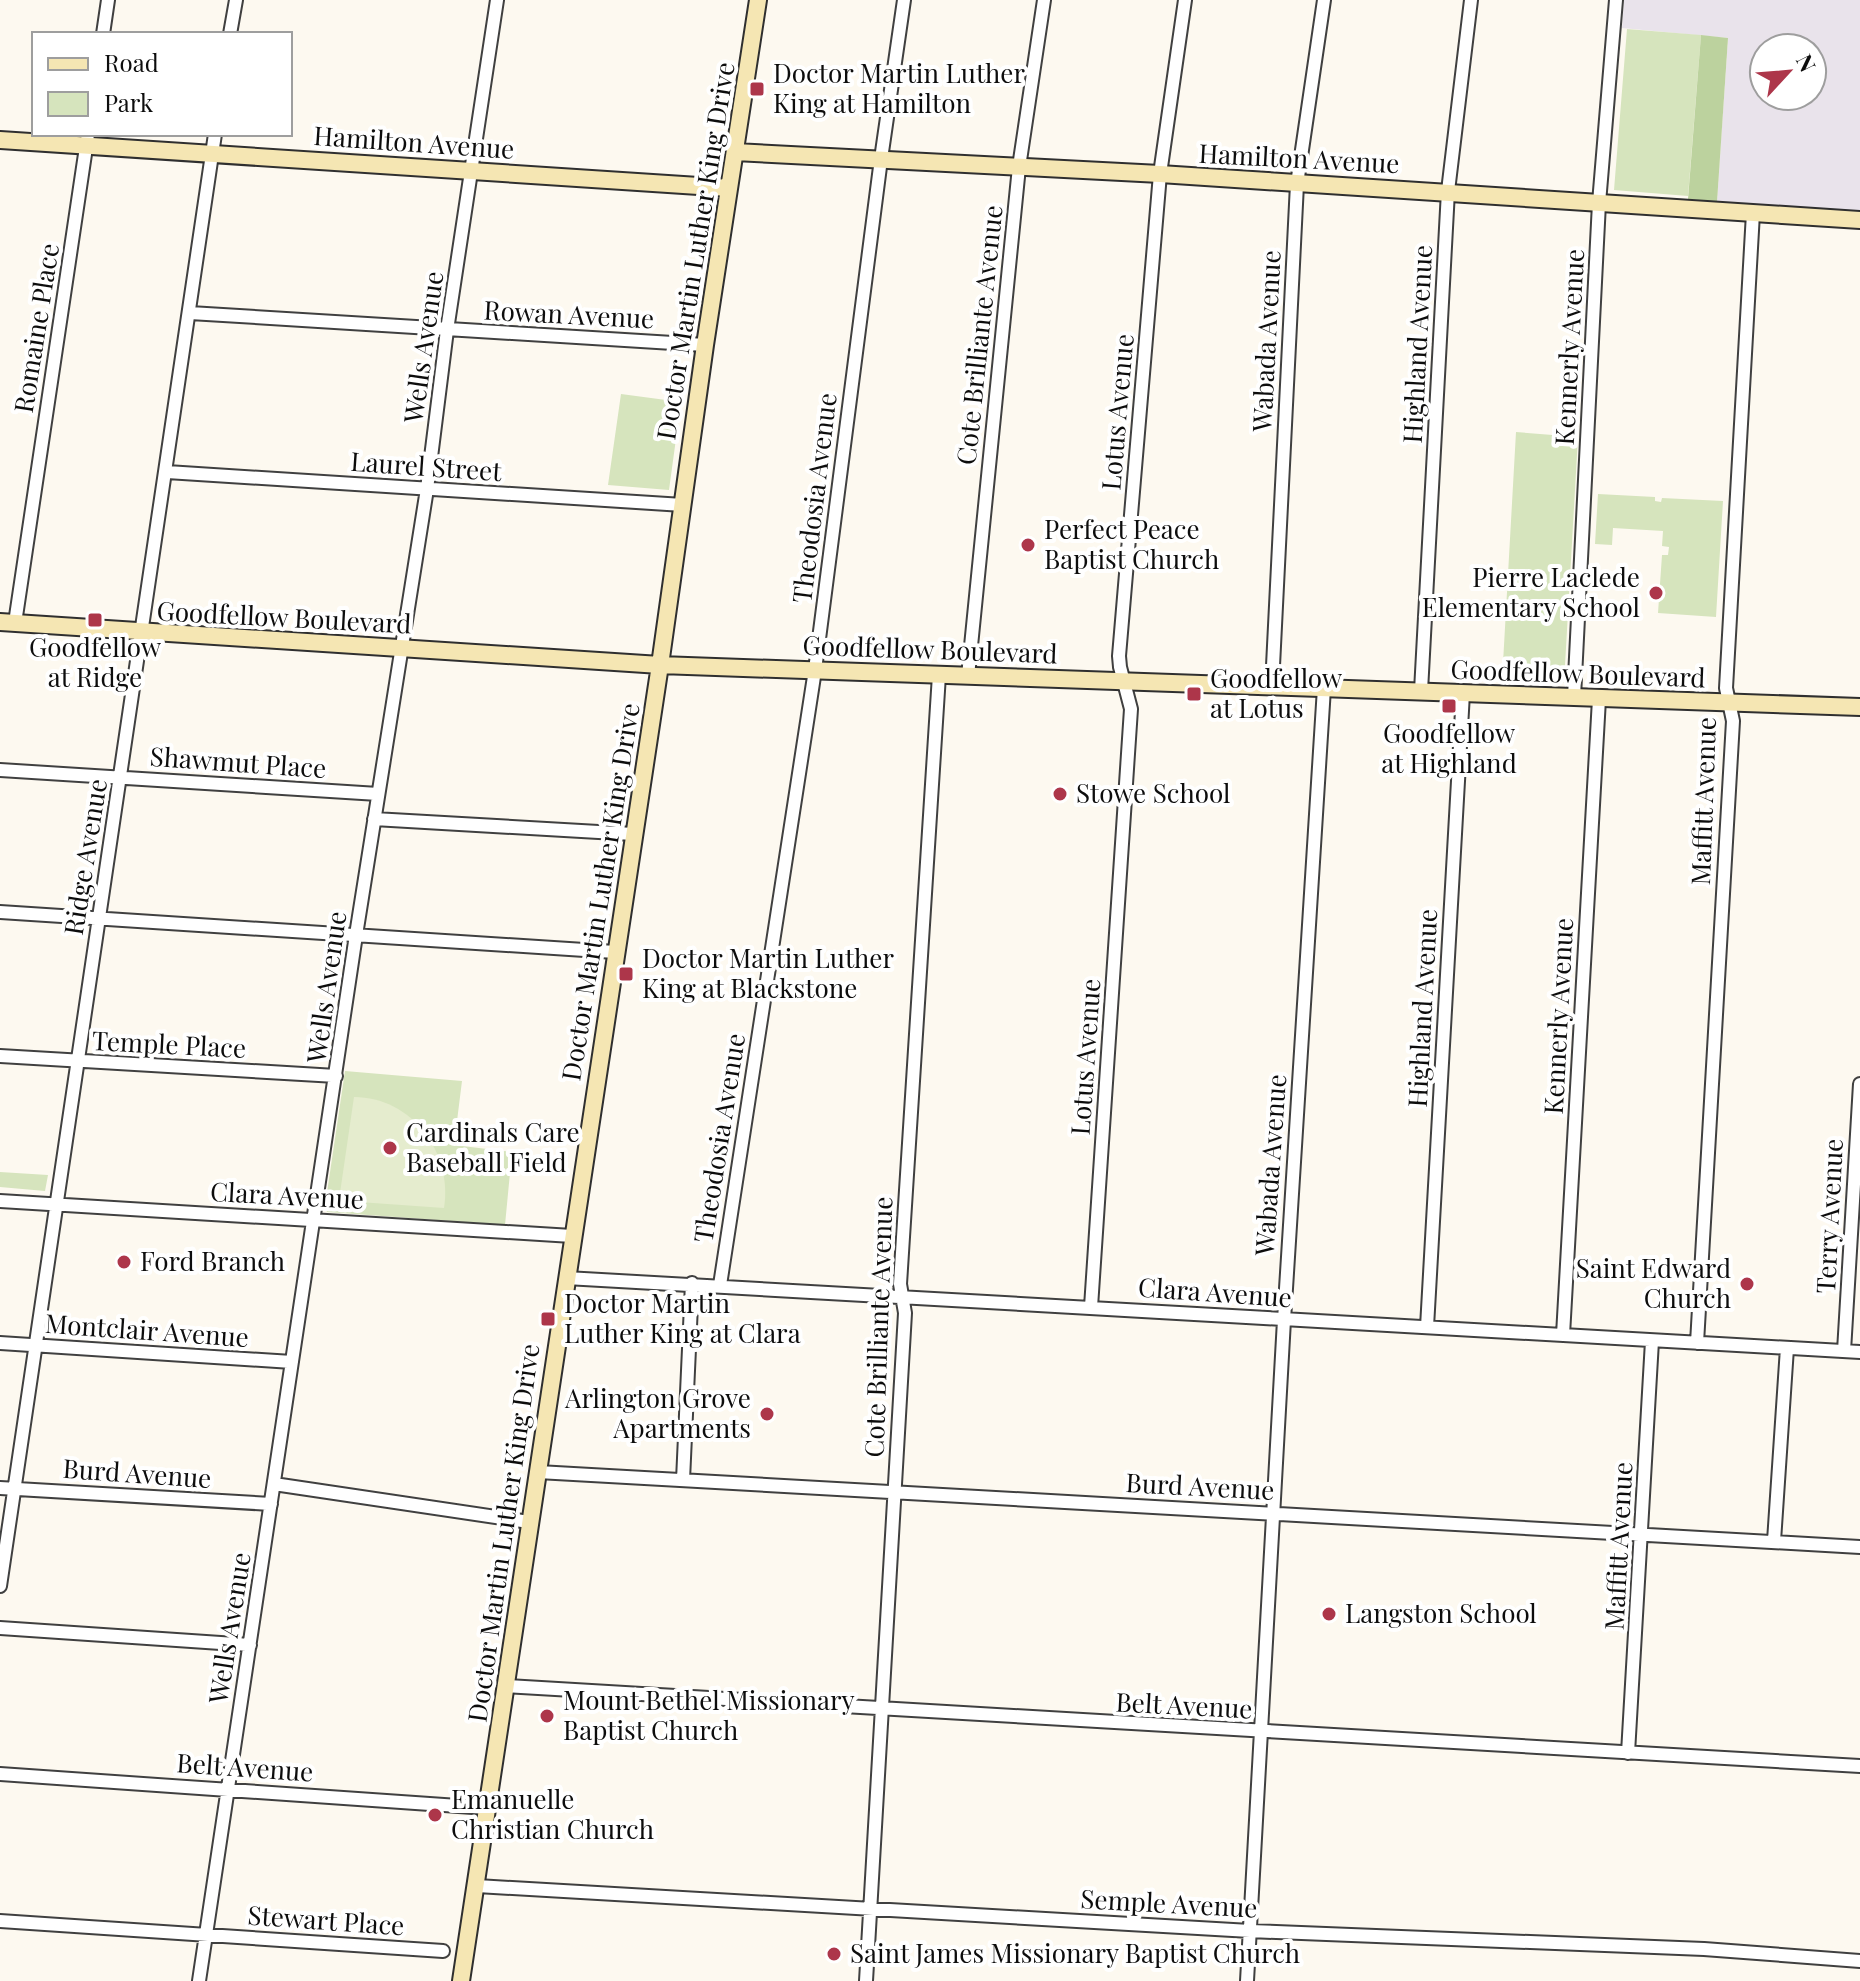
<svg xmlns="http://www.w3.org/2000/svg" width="1860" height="1981" viewBox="0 0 1860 1981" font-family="'Playfair Display',serif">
<rect width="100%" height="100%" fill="#fdf9f0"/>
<path fill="#e9e3eb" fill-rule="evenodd" d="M1624,0H1860V211L1717,202L1728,38L1622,28ZM1764,48H1812V96H1764Z"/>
<path fill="#d6e4bd" d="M1627,29L1701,35L1688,196L1614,190Z
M621,394L681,402L669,490L608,485Z
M1516,432L1578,437L1564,683L1502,681Z
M1598,494L1655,497V501L1661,502L1662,498L1723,501L1716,617L1658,613L1662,555H1668L1669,547L1662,546L1663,531L1613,528L1612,545L1595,544Z
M345,1071L462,1081L454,1145L512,1152L505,1225L327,1212L325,1206Z
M0,1172L48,1175L45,1191L0,1187Z"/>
<path fill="#bcd29e" d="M1701,35L1728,38L1717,202L1688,199Z"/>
<path fill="#e5ecce" d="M354,1097C411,1097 453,1152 444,1208L345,1201L340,1193Z"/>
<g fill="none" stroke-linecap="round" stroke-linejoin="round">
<defs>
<path id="street" d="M103,34L108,0
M230,34L236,0
M190,313L705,345
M167,472L683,505
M15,623L88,134
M968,676L1019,167L1044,0
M1272,686L1297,184L1324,0
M1421,691L1448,191L1471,0
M1574,697L1599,203L1616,0
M0,770L378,794
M374,819L633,834
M0,912L615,952
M0,1056L336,1076
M0,1201L572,1236
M566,1278L1860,1352
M720,1285L815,670L881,159L904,0
M1091,1307L1131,709L1120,667L1119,656L1160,174L1185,0
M1427,1327L1463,693
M1563,1335L1599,699
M0,1343L292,1362
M1697,1343L1733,721L1726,688L1753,213
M1844,1351L1860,1084
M538,1472L1860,1547
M683,1480L692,1283
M274,1484L529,1522
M0,1488L271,1504
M1774,1541L1787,1348
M0,1586L215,134
M0,1628L250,1645
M506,1686L1860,1766
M1628,1753L1652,1341
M0,1774L487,1808
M477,1886L1250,1931L1704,1949L1860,1961
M0,1921L443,1951
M199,1981L356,935L427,489L447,330L497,0
M866,1981L905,1313L900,1284L939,675
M1247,1981L1284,1320L1324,688"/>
<path id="secondary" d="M0,140L729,188
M735,152L1160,174L1860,220
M0,622L660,665L1860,707
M461,1981L660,665L705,345L758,0"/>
</defs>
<use href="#street" stroke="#404040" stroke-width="16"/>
<use href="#secondary" stroke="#2f2f2f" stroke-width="20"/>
<use href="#street" stroke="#fff" stroke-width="12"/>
<use href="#secondary" stroke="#f5e6b3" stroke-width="16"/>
</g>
<g fill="#ad364a" stroke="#fff" stroke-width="3">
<rect x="749" y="81" width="16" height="16" rx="4"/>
<circle cx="1028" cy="545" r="8"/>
<circle cx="1656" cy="593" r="8"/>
<rect x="87" y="612" width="16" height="16" rx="4"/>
<rect x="1186" y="686" width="16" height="16" rx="4"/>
<rect x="1441" y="698" width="16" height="16" rx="4"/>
<circle cx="1060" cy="794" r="8"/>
<rect x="618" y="966" width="16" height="16" rx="4"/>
<circle cx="390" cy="1148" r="8"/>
<circle cx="124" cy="1262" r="8"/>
<circle cx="1747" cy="1284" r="8"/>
<rect x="540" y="1311" width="16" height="16" rx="4"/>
<circle cx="767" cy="1414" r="8"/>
<circle cx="1329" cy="1614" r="8"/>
<circle cx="547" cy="1716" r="8"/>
<circle cx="435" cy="1815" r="8"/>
<circle cx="834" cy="1954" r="8"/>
</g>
<g text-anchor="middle" stroke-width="8" stroke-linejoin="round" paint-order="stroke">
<g font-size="26" fill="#0d0d0d" stroke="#fff" text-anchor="start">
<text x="773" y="83">Doctor Martin Luther<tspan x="773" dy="30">King at Hamilton</tspan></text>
<text x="1044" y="539">Perfect Peace<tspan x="1044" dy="30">Baptist Church</tspan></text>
<text x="1640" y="587" text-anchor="end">Pierre Laclede<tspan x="1640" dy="30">Elementary School</tspan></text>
<text x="95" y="657" text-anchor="middle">Goodfellow<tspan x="95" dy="30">at Ridge</tspan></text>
<text x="1210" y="688">Goodfellow<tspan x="1210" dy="30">at Lotus</tspan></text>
<text x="1449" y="743" text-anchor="middle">Goodfellow<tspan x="1449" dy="30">at Highland</tspan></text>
<text x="1076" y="803">Stowe School</text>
<text x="642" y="968">Doctor Martin Luther<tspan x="642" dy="30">King at Blackstone</tspan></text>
<text x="406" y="1142">Cardinals Care<tspan x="406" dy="30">Baseball Field</tspan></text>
<text x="140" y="1271">Ford Branch</text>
<text x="1731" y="1278" text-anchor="end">Saint Edward<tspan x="1731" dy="30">Church</tspan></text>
<text x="564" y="1313">Doctor Martin<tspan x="564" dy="30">Luther King at Clara</tspan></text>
<text x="751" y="1408" text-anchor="end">Arlington Grove<tspan x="751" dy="30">Apartments</tspan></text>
<text x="1345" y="1623">Langston School</text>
<text x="563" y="1710">Mount Bethel Missionary<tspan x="563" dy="30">Baptist Church</tspan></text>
<text x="451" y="1809">Emanuelle<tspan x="451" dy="30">Christian Church</tspan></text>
<text x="850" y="1963">Saint James Missionary Baptist Church</text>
</g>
<g font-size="26" fill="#0d0d0d" stroke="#fff">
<text transform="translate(414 143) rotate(4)" y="9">Hamilton Avenue</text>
<text transform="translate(1299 159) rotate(3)" y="9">Hamilton Avenue</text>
<text transform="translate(696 251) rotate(-81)" y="9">Doctor Martin Luther King Drive</text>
<text transform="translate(569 315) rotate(3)" y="9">Rowan Avenue</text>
<text transform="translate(37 328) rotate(-81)" y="9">Romaine Place</text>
<text transform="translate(980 335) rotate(-84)" y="9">Cote Brilliante Avenue</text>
<text transform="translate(1267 341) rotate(-87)" y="9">Wabada Avenue</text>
<text transform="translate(1418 344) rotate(-87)" y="9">Highland Avenue</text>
<text transform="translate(424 347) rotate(-82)" y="9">Wells Avenue</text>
<text transform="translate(1570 347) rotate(-87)" y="9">Kennerly Avenue</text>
<text transform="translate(1118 412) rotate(-85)" y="9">Lotus Avenue</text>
<text transform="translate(426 467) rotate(4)" y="9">Laurel Street</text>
<text transform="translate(815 498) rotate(-83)" y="9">Theodosia Avenue</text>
<text transform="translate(284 618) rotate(3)" y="9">Goodfellow Boulevard</text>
<text transform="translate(930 650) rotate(2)" y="9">Goodfellow Boulevard</text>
<text transform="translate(1578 674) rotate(2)" y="9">Goodfellow Boulevard</text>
<text transform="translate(238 763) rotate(4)" y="9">Shawmut Place</text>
<text transform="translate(1704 801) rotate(-88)" y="9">Maffitt Avenue</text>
<text transform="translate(86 857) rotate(-81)" y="9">Ridge Avenue</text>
<text transform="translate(601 892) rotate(-81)" y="9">Doctor Martin Luther King Drive</text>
<text transform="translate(327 987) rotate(-82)" y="9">Wells Avenue</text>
<text transform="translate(1423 1008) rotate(-87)" y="9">Highland Avenue</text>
<text transform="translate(1559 1016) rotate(-87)" y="9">Kennerly Avenue</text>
<text transform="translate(169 1045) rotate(3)" y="9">Temple Place</text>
<text transform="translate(1086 1057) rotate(-86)" y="9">Lotus Avenue</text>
<text transform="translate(720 1138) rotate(-81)" y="9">Theodosia Avenue</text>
<text transform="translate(1271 1165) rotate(-86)" y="9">Wabada Avenue</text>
<text transform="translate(287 1196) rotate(3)" y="9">Clara Avenue</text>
<text transform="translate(1830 1216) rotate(-87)" y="9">Terry Avenue</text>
<text transform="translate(1215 1293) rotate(4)" y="9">Clara Avenue</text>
<text transform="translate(879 1327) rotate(-88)" y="9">Cote Brilliante Avenue</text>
<text transform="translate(147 1331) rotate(4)" y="9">Montclair Avenue</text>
<text transform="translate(137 1474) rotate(4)" y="9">Burd Avenue</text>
<text transform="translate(1200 1487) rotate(3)" y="9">Burd Avenue</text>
<text transform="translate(504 1533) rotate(-82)" y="9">Doctor Martin Luther King Drive</text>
<text transform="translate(1619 1546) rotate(-87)" y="9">Maffitt Avenue</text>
<text transform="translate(230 1628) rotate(-81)" y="9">Wells Avenue</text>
<text transform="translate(1184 1706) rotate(3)" y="9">Belt Avenue</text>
<text transform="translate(245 1768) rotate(4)" y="9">Belt Avenue</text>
<text transform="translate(1169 1904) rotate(3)" y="9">Semple Avenue</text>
<text transform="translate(326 1921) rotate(4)" y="9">Stewart Place</text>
</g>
</g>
<rect x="32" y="32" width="260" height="104" fill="#ffffff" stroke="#9e9e9e" stroke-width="2"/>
<rect x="48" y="58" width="40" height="12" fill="#f5e6b3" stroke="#9e9e9e" stroke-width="2"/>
<text x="104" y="72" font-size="24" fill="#0d0d0d">Road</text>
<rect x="48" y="92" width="40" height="24" fill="#d6e4bd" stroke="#9e9e9e" stroke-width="2"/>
<text x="104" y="112" font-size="24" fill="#0d0d0d">Park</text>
<g transform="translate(1788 72) rotate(64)"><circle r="38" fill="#ffffff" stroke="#9e9e9e" stroke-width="2"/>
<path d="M0-6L14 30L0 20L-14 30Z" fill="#ad364a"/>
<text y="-12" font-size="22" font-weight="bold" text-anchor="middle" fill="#0d0d0d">N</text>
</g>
</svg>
